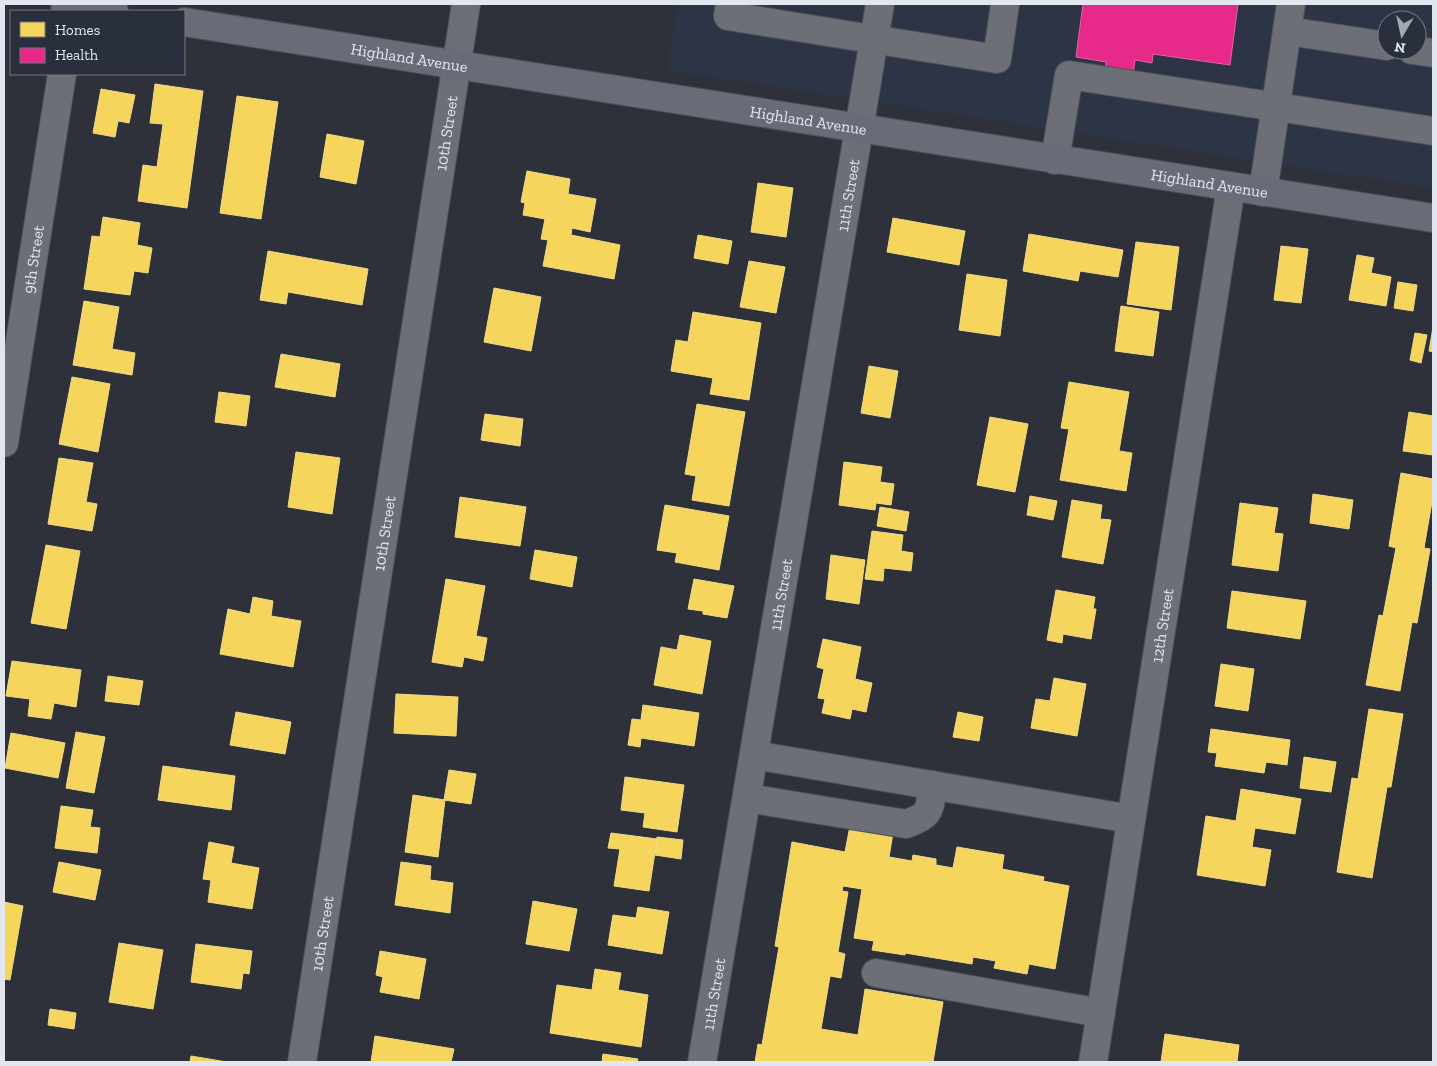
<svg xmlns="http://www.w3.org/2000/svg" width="1437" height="1066" viewBox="0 0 1437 1066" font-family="'Zilla Slab',serif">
<rect width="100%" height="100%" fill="#2e3139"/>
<path fill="#2d3446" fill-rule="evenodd" d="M678,4H1433V188L667,70ZM1387,20H1417V50H1387Z"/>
<path fill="#f6d55c" stroke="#f0da88" d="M155,84L203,91L187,208L138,201L143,165L157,167L163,124L150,123Z
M101,89L135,95L129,123L118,121L115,137L93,133Z
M237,96L278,102L261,219L220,213Z
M327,134L364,141L356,184L320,177Z
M527,171L570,179L568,194L596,199L590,232L572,228L571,235L620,245L614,279L543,266L548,240L541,239L545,219L523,215L525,203L521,202Z
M758,183L793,188L786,237L751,232Z
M103,217L140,223L137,245L152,248L148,273L134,271L130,295L84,289L92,236L100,237Z
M893,218L965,231L959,265L887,252Z
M1029,234L1123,250L1118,277L1080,271L1078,281L1023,271Z
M698,235L732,241L728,264L694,258Z
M1136,242L1179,247L1171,310L1127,304Z
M1281,246L1308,249L1301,303L1274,300Z
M268,251L368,269L362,305L288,292L286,304L260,300Z
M1357,255L1374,258L1371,273L1391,277L1386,306L1349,300Z
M749,261L785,267L776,313L740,307Z
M967,274L1007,280L1000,336L959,330Z
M1398,282L1417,285L1413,311L1394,308Z
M494,288L541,297L531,351L484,342Z
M84,301L119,307L112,349L135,353L132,375L73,365Z
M1121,306L1159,312L1153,356L1115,351Z
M693,312L761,323L749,400L710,394L713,378L671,371L676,340L688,342Z
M1433,327V352L1429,351Z
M1415,333L1427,335L1421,363L1410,360Z
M281,354L340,364L335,397L275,387Z
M869,366L898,371L890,418L861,413Z
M72,377L110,384L98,452L59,444Z
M1069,382L1129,392L1119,451L1132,453L1126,491L1060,480L1069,429L1061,428Z
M219,392L250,396L246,426L215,422Z
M697,404L745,412L729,506L692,500L696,476L685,474Z
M1409,412L1433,416V455L1403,451Z
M485,414L523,419L520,446L481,440Z
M990,417L1028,424L1015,492L977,485Z
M296,452L340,458L332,514L288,507Z
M59,458L93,463L86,502L97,504L92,531L48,524Z
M844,462L882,467L880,482L894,484L891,505L876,503L875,510L839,505Z
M1401,473L1433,479V496L1424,548L1430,549L1417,623L1412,622L1400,691L1366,685L1379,615L1383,616L1396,548L1389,546Z
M1313,494L1353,500L1349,529L1310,523Z
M1030,496L1057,501L1053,520L1027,515Z
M460,497L526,507L520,546L455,537Z
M1072,500L1102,505L1100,519L1111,520L1103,564L1062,557Z
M1240,503L1278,508L1274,533L1283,534L1278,571L1232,565Z
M665,505L729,516L719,570L675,562L677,553L657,550Z
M880,507L909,512L906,531L877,526Z
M872,531L903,535L901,551L913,553L911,571L884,568L883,581L865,579Z
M46,545L80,551L66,629L31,623Z
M535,550L577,557L572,587L530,579Z
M831,555L865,560L859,604L826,599Z
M446,579L485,586L476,636L487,638L483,661L464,657L462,667L432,662Z
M694,579L734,586L727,618L703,614V611L688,609Z
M1056,590L1095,597L1093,609H1096L1091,639L1063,634L1062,643L1047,640Z
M1232,591L1306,601L1300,639L1227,628Z
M253,597L273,601L271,616L301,621L293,667L220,654L228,609L250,614Z
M680,635L711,641L702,694L654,685L661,647L677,650Z
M823,639L861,647L855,679L872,683L866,712L852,709L850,719L822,713L825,699L818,698L824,669L817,667Z
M12,661L81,670L76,707L54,703L51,719L28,716L30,699L6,696Z
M1221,664L1254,669L1248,711L1215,706Z
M108,676L143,681L139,705L105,701Z
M1054,678L1086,684L1077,736L1031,728L1036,699L1050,701Z
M396,694L458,697L456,736L394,733Z
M643,705L699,713L694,746L641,738L640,747L628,745L632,719L641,720Z
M1369,709L1403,714L1391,787H1387L1372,878L1337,872L1352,778L1358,779Z
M236,712L291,722L285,754L230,745Z
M958,712L983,717L979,741L953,737Z
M1211,729L1290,740L1287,765L1266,762L1264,773L1215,766L1217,753L1208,752Z
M76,732L105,737L94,793L66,788Z
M11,733L65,743L58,778L5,768Z
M1304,757L1336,762L1331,792L1300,788Z
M163,766L235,776L231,810L158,800Z
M449,770L476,774L471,804L444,800Z
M625,777L684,785L677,832L643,827L645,813L621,810Z
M1241,789L1301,799L1295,834L1255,828L1252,847L1271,850L1265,886L1197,875L1206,816L1236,821Z
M413,795L445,800L438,857L405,852Z
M61,806L93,810L90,827L100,828L97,853L55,848Z
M850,826L893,833L889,857L912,861L913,855L936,859V865L953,868L957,847L1004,855L1002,869L1044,877L1043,881L1069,886L1055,969L1029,964L1027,974L994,968L996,961L973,957L972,964L905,953V955L872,950L874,941L854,938L862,889L843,886L842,891L848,892L838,952L845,954L841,978L830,976L821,1029L858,1035L865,989L943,1002L933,1062H755L758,1044L762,1045L779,947L775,946L792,842L845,852Z
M611,833L657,839L649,891L614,886L620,849L608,848Z
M657,837L683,840L681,859L655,855Z
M209,842L234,847L231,863L259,868L252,909L208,902L211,880L203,879Z
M59,862L101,870L95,900L53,892Z
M401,862L431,866L430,880L453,883L450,913L395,905Z
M533,901L577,909L569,951L526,944Z
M4,902L23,906L10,980L4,979Z
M638,907L669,912L662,954L608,945L613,915L636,918Z
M119,943L163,950L153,1009L109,1002Z
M196,944L252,951L249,974L243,973L241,989L191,982Z
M380,951L426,959L419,999L380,992L383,977L376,975Z
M595,969L621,973L618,990L648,995L641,1047L550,1033L557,985L592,990Z
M50,1009L76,1013L74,1029L48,1025Z
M1165,1034L1239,1045L1237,1062H1161Z
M375,1036L454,1049L451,1062H371Z
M603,1054L638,1059L637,1062H602Z
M191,1056L227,1062H190Z"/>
<path fill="#e7298a" stroke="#e662a8" d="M1083,4H1238L1230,65L1153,54L1152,63L1135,60L1133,75L1105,71L1106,62L1076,57Z"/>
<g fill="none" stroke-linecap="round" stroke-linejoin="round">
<defs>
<g id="minor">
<path d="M730,4L728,16L997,59L1005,4"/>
<path d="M1287,31L1387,46"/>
<path d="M1412,50L1433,53"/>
<path d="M1055,160L1069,75L1433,131"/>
<path d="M1263,192L1291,4"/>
<path id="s1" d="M4,443L62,74"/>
<path d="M754,755L1131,819"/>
<path d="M747,798L906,824C932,815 929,810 933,785"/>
<path d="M876,973L1101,1013"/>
<path id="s2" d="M302,1062L466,4"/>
<path id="s3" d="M702,1062L880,4"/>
<path id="s4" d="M1093,1062L1231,187"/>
</g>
<g id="major">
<path d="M65,4L114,11"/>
<path id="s5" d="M184,22L1433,218"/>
</g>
</defs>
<use href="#minor" stroke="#4c4f55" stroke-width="30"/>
<use href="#major" stroke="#4c4f55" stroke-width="30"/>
<use href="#minor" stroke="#6c6f75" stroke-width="28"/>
<use href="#major" stroke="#686c78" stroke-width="28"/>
</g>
<g text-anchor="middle" stroke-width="5" stroke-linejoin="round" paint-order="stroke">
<g font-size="16" fill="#e2e6ef" stroke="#2a2f3d">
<text dy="6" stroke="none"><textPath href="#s5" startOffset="228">Highland Avenue</textPath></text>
<text dy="6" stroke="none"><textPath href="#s5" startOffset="632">Highland Avenue</textPath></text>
<text dy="6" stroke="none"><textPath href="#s2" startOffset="940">10th Street</textPath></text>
<text dy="6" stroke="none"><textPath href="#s5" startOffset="1038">Highland Avenue</textPath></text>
<text dy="6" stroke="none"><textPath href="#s3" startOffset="879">11th Street</textPath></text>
<text dy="6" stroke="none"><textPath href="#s1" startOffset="186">9th Street</textPath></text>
<text dy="6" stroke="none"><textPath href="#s2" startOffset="535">10th Street</textPath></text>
<text dy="6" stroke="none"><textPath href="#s3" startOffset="474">11th Street</textPath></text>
<text dy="6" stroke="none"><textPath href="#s4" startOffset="442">12th Street</textPath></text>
<text dy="6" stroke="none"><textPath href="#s2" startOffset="130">10th Street</textPath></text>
<text dy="6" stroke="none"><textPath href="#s3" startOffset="69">11th Street</textPath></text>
</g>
</g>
<rect width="1437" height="1066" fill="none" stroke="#e2e6ef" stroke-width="10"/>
<rect x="10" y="10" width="175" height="65" fill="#2a2f3d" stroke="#747884"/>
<rect x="20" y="22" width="25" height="15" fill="#f6d55c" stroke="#747884"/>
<text x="55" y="35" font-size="15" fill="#e2e6ef">Homes</text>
<rect x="20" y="48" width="25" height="15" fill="#e7298a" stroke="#747884"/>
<text x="55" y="60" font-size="15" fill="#e2e6ef">Health</text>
<g transform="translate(1402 35) rotate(189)"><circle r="24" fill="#2a2f3d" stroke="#747884"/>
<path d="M0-4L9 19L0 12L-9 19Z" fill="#a3a7af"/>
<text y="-8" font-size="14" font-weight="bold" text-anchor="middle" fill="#e2e6ef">N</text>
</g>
</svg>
